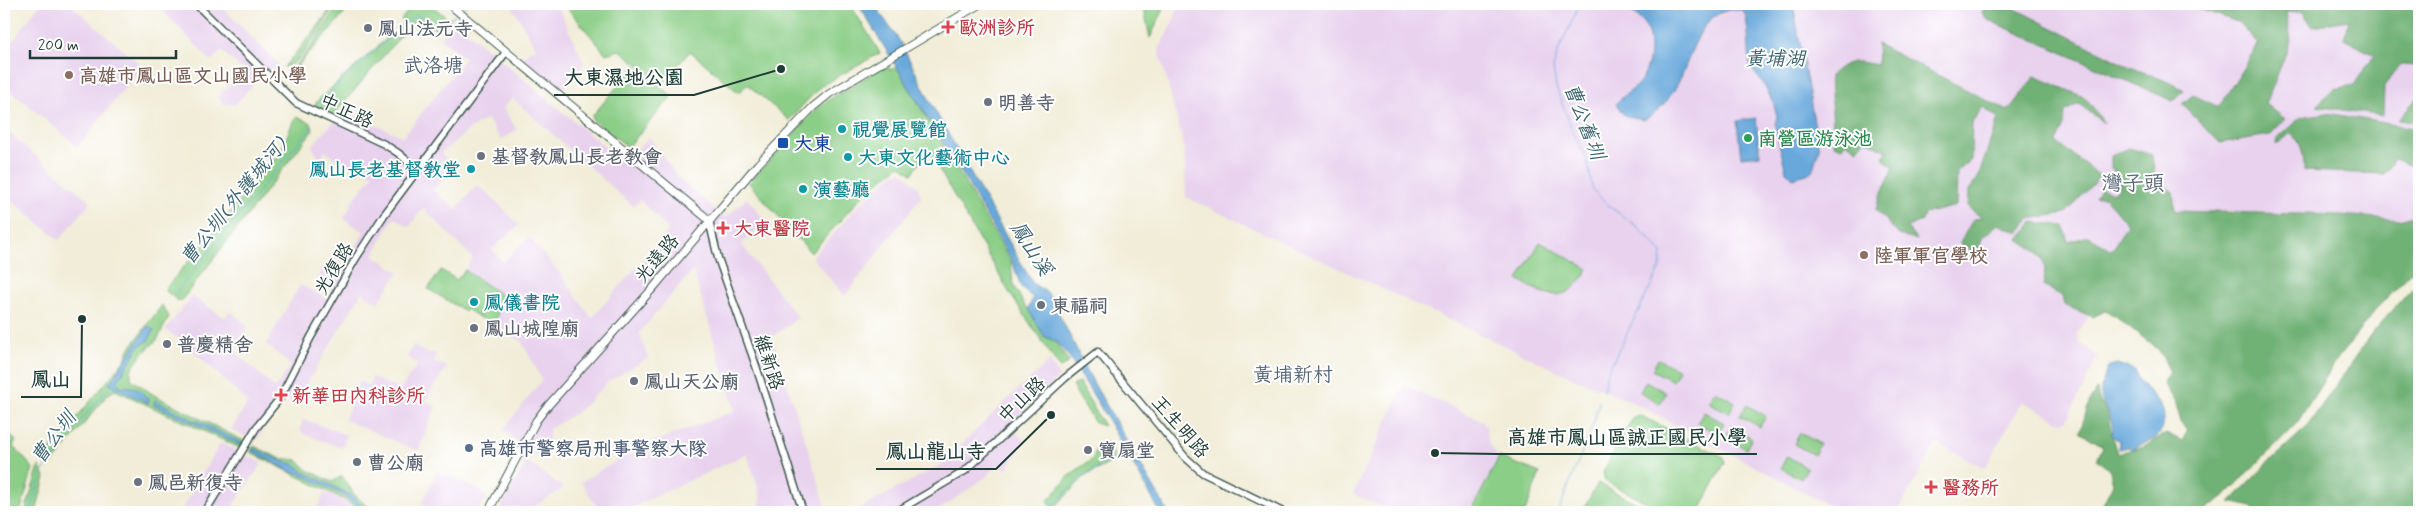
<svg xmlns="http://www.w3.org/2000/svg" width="2423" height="516" viewBox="0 0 2423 516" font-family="Mynerve,'LXGW WenKai TC',sans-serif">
<rect width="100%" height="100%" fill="#fff"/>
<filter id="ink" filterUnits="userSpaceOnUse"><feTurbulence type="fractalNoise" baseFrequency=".02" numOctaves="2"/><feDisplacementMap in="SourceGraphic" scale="10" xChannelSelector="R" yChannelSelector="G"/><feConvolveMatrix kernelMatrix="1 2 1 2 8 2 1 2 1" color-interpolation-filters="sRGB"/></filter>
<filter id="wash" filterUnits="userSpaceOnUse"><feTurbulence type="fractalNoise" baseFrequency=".0096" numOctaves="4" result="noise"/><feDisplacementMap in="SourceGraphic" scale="20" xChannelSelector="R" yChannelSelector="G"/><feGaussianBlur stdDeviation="1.12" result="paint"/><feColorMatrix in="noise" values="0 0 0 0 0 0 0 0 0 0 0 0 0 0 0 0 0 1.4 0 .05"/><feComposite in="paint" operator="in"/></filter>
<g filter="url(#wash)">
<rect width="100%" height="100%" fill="#f1edd8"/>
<path fill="#e8d2ee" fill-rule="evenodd" d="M40,4H70L142,66L78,147L4,85V53Z
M156,4H219L281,67L269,81L262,75L235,105L224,104L218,97L244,71L222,51L211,61Z
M511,4H556L559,9L584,63L560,93L519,59L536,48Z
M1181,4H2419V261L2096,308L2077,333L2079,342L2098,357L2067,420L2063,423L2022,401L1985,468L1936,443L1898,512H1841L1636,404L1558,371L1186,197L1184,147L1159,50Z
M455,22L624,163L649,137L678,178L726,218L747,198L766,222L741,244L798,318L772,337L828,512H761L760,494L747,454L622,512H589L596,505L581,482L640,447L735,411L693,270L639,333L648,358L609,381L579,411L549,429V444L543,461L503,430L542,380L521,340L501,333L495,327L501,295L465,270L473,258L423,208L409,227L394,217L373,255L399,272L378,303L362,292L295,403L283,396L256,441L231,430L248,402L180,339L165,330L192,296L225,318L230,311L248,326L234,351L275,388L291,365L266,344L300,285L328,299L332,288L317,280L323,267L339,276L364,232L344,219L353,200L374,174L337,162L335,158L325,151L320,160L312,146L344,110L403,137L465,58L440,38ZM512,98L633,206L640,200L669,230L592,318L561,275L529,237L503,262L492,249L519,225L490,195L477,185L456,209L433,190L454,167L441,153L469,130L487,118L501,140L517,130L503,108Z
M4,129L91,202L59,240L4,194Z
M901,171L918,187L921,197L845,296L812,257L863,201L892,175Z
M413,345L426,353H436L434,363L447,366L425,401L436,406L418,451L345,420L359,381L369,386L372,377L400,390L418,364L407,357Z
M1050,361L1059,377L1009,425L1025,441L1006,470L998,464L986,477L936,512H854L942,464L1014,393Z
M1404,385L1482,421L1486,427L1489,444L1499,457L1471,512H1382L1384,508L1353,494Z
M303,419L347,435L342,448L304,434L300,429Z
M220,443L262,463L229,512H181Z
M526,461L564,488L524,512H499Z
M437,471L482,491L486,498L477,512H440L422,503Z
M325,492L347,502L358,512H316Z"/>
<path fill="#8bce87" stroke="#55865e" d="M334,4H336C327,18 300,67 284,67L319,25Z
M415,4H430L451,21C437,33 435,30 420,20L408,27L331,118L313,110L317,101L404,23L401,19Z
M564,4H850L880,53L821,86L789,120L747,84L739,93L690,51L662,84L620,50L606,54Z
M1143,4H1166L1150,38Z
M339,5H345V13L292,72L293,68L311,47Z
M888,64L890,70L897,67L1011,262L1013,284L1026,308L1031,307L1037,324L1044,336L1055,342L1069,362L1060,368L1009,292L928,150L912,174L900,165L866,192L811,253L749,183L820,105Z
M635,66L672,96L628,147L593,120L592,116Z
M297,117L311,123L313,130L181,301H178L166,291V288L281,151L294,119Z
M1540,242L1588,269C1568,304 1550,299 1518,280Z
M441,270L457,280L465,270L501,295L495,327L466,309L465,311L428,289Z
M162,305L169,317L157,340L142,354L131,370V379L154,395L244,441L240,448L115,390L107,395L51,465L46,454L125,360L129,349Z
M1658,359L1679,370L1673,381L1652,370Z
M1646,381L1666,393L1660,404L1640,392Z
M1079,382L1104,426L1095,423L1072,386Z
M1715,391L1735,402L1729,413L1708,402Z
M1746,405L1766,416L1760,427L1740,416Z
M1704,412L1724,423L1718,434L1697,423Z
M1639,415L1724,457L1725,462L1699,512H1665L1605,481L1603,472L1633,417Z
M1731,426L1752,438L1746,449L1725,437Z
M4,429L16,441L13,446L33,468L20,512H4Z
M1800,433L1820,444L1814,455L1794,444Z
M1107,442L1116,460L1085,476L1053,509L1047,502L1071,474L1093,459L1097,446Z
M254,446L279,458L297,460L308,470L332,482L342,476L354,494L369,508L367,512H361L347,501L250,452Z
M1787,456L1807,468L1801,479L1781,468Z
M1499,457L1540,473L1525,512H1471Z
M39,466L45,477L36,512H25Z
M1598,483L1654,512H1582Z"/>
<path fill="#70b174" stroke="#487754" d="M1986,4H2006L2123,64L2171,83L2184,90L2173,101L1988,20L1982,13Z
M2184,4H2419V66L2401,65L2384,87L2383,116L2316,106L2334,89L2354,85L2374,55L2344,39L2349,20L2312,26L2303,12H2286L2291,40L2266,104L2285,119L2270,135L2220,143L2182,104L2193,95L2219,107L2258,44L2238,22Z
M1877,44L2008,111L2035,76L2086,98L2104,123L2079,104L2065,111L2064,125L2056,142L2100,176L2066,213L2029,219L2019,233L1998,224L1982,238L1977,257H1971L1969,249L1960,243L1973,219L1982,218L1968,207L1969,190L1978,178L1998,118L1983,107L1972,122L1971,160L1957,172L1956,206L1924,214L1922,221L1907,227L1916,240L1899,235L1876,210L1879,198L1894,167L1883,159L1886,151L1865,139L1857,150L1846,142L1842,148L1834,145L1830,76C1849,58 1854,61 1878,65Z
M2419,96V122L2398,119Z
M2327,113L2419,129V169L2394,159L2384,174L2304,171C2304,156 2303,144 2291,133L2276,145L2277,138L2301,117Z
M2129,148L2152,155L2155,178L2173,192L2175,211L2342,215L2400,220L2419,214V264L2377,308L2338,358L2297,423L2227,494L2203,512H2099L2113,484L2110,470L2097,460L2103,446L2080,432L2090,400L2097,389C2098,401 2103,404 2107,414C2111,427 2112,440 2117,453L2144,447L2166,433L2182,441L2187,432L2181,422L2175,401L2163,383L2170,372L2159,350L2115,316L2105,311L2093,317L2064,305L2062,296L2043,286C2049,261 2040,252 2019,240L2033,222L2064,226L2068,242L2089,236L2112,250L2127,224L2105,197H2095L2101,188L2113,193L2119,188V177L2111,168V156Z
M2419,281V512H2257L2252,507L2230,502L2273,458L2306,428L2373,332Z"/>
<path fill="#68a8db" stroke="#447288" d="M858,4H874L901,43L932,105L1033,284L1047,292L1054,304L1093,382L1168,512H1160L1100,406L1070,358L1056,342L1044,336L1028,309L1033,298L1021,287L1012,261L967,182Z
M1626,4H1793L1819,149L1812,172L1793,178L1786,171L1778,140L1775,125L1777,116L1773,102L1763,83L1750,67L1748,34L1746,16L1742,10C1702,5 1694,49 1681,77C1673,95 1660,111 1644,120L1624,115L1616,104C1621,97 1626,95 1633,89C1650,75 1654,47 1646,27C1642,18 1629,14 1626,4Z
M1756,118L1760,155L1741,157L1737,121Z
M148,326L154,330L148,341L139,346L117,382L122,387C132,385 141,389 146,398L150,399L148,403L109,384Z
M2117,364L2135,370C2140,393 2170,398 2163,426C2162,430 2158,437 2154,439C2148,442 2141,444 2134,449L2129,447L2118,449L2119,441L2112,436C2116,420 2102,408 2101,394C2100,385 2105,375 2108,367Z
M155,400L192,419V421L196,420L244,444L242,446L153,404Z
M253,448L284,462L294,464L304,472L351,495L367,511L365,512L345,496L301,474L291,472L251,450Z"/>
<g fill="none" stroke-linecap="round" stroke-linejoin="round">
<path stroke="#68a8db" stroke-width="1" d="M1580,4L1559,49L1553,68L1556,87L1574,135L1586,156L1593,190L1609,206L1639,228L1662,253L1660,268L1607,373L1603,390
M461,10L468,4
M318,103L415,15C425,17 431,25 441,25L456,14
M175,294L312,126
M1122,456L1128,453
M31,512L41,474L68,436L110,386
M1046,512L1082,476L1107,464
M1558,512L1594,422L1599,402"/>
</g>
</g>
<g filter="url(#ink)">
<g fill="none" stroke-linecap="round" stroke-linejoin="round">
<defs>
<path id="secondary" d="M196,4L296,103L384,144L398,153L418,170
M709,220L718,258L756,366L803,512
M205,512L256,428L280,398L311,337L356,258L384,215L506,52
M896,512L965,471L1065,378L1098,352L1185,457L1203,473L1283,512"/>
<path id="primary" d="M449,4L709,220
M488,512L536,421L545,409L654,287L758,164L813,107L829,94L980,4"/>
</defs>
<use href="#secondary" stroke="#3e574d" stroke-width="9"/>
<use href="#primary" stroke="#3e574d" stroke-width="9"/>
<use href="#secondary" stroke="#fff" stroke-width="6"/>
<use href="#primary" stroke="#fff" stroke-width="7"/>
</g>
</g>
<g fill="#e0444e" stroke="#fff" stroke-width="2">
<path d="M945.5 19.5h5v5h5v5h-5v5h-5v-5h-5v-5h5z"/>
<path d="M720.5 220.5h5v5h5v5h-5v5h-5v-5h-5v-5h5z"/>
<path d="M278.5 387.5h5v5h5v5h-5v5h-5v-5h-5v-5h5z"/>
<path d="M1928.5 479.5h5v5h5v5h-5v5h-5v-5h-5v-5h5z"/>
</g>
<g fill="#6b7280" stroke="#fff" stroke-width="2">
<circle cx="368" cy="28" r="5"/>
<circle cx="988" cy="102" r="5"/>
<circle cx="481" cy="156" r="5"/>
<circle cx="1041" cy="305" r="5"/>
<circle cx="474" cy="328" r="5"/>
<circle cx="167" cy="344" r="5"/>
<circle cx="634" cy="381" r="5"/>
<circle cx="1088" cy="450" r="5"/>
<circle cx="357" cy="462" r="5"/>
<circle cx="138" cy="482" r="5"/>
</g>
<g fill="#8d6e63" stroke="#fff" stroke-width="2">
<circle cx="69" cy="75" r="5"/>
<circle cx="1864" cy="255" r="5"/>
</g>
<g fill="#0f9aa8" stroke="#fff" stroke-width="2">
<circle cx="842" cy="129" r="5"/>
<circle cx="848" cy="157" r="5"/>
<circle cx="471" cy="169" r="5"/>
<circle cx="803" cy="189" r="5"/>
<circle cx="474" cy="302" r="5"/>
</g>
<circle fill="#2e9e5b" stroke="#fff" stroke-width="2" cx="1748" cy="138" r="5"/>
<rect fill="#1a4fb4" stroke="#fff" stroke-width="2" x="777" y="137" width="12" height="12" rx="2.5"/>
<circle fill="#5c6f8a" stroke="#fff" stroke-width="2" cx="469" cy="448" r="5"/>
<g text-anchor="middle" stroke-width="4" stroke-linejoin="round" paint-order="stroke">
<g font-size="19" font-weight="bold" fill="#be3a42" stroke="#fff" text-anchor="start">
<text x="959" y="34">歐洲診所</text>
<text x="734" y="235">大東醫院</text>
<text x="292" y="402">新華田內科診所</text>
<text x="1942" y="494">醫務所</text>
</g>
<g font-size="19" font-weight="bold" fill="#5b616d" stroke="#fff" text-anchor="start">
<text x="378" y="35">鳳山法元寺</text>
<text x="998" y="109">明善寺</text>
<text x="491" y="163">基督教鳳山長老教會</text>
<text x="1051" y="312">東福祠</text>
<text x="484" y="335">鳳山城隍廟</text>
<text x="177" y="351">普慶精舍</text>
<text x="644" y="388">鳳山天公廟</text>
<text x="1098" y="457">寶扇堂</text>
<text x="367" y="469">曹公廟</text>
<text x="148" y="489">鳳邑新復寺</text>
</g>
<g font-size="19" font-weight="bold" fill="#785e54" stroke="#fff" text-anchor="start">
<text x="79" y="82">高雄市鳳山區文山國民小學</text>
<text x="1874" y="262">陸軍軍官學校</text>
</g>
<g font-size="19" fill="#1f3d34" stroke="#fff">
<text transform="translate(347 110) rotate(25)" y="7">中正路</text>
<text transform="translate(656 258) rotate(-50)" y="7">光遠路</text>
<text transform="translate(333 268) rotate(-59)" y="7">光復路</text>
<text transform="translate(770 362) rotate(72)" y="7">維新路</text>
<text transform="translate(1021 399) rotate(-44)" y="7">中山路</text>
<text transform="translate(1181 426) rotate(49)" y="7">王生明路</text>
</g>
<g font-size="19" font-weight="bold" fill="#0d838f" stroke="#fff" text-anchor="start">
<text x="852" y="136">視覺展覽館</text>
<text x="858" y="164">大東文化藝術中心</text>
<text x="461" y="176" text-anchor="end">鳳山長老基督教堂</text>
<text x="813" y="196">演藝廳</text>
<text x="484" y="309">鳳儀書院</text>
</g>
<g font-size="19" font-weight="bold" fill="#27864d" stroke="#fff" text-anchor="start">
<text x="1758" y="145">南營區游泳池</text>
</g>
<g font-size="19" font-weight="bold" fill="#164399" stroke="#fff" text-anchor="start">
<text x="794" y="150">大東</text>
</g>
<g font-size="19" font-weight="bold" fill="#4e5e75" stroke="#fff" text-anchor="start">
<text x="479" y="455">高雄市警察局刑事警察大隊</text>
</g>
<g font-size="20" font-style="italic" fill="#39626e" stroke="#fff">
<text x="1775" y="65">黃埔湖</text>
<text transform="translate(1585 121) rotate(69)" y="7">曹公舊圳</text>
<text transform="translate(233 201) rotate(-51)" y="7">曹公圳(外護城河)</text>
<text transform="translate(1032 248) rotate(57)" y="7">鳳山溪</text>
<text transform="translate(53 437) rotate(-53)" y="7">曹公圳</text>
</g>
<g font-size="20" fill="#586877" stroke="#fff">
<text x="433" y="72">武洛塘</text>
<text x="1293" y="381">黃埔新村</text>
</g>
<g font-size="21" fill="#586877" stroke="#fff">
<text x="2133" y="190">灣子頭</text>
</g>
</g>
<path fill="none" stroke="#1f3d34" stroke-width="2" d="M781 69L694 95H554M82 319L81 397H21M1435 453L1497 454H1757M1051 415L996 469H876"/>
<g fill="#1f3d34" stroke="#fff" stroke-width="2">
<circle cx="781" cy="69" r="5"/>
<circle cx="82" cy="319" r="5"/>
<circle cx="1435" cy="453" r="5"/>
<circle cx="1051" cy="415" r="5"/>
</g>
<g font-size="20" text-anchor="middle" font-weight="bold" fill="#1f3d34" stroke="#fff" stroke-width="4" stroke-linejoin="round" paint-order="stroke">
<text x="624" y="84">大東濕地公園</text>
<text x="51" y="386">鳳山</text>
<text x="1627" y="444">高雄市鳳山區誠正國民小學</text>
<text x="936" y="458">鳳山龍山寺</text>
</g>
<rect width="2423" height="516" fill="none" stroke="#fff" stroke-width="20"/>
<path d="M30 50v8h146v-8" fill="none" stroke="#1f3d34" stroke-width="2.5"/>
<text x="38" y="50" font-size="15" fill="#1f3d34" stroke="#ffffff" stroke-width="4" paint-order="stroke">200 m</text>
</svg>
